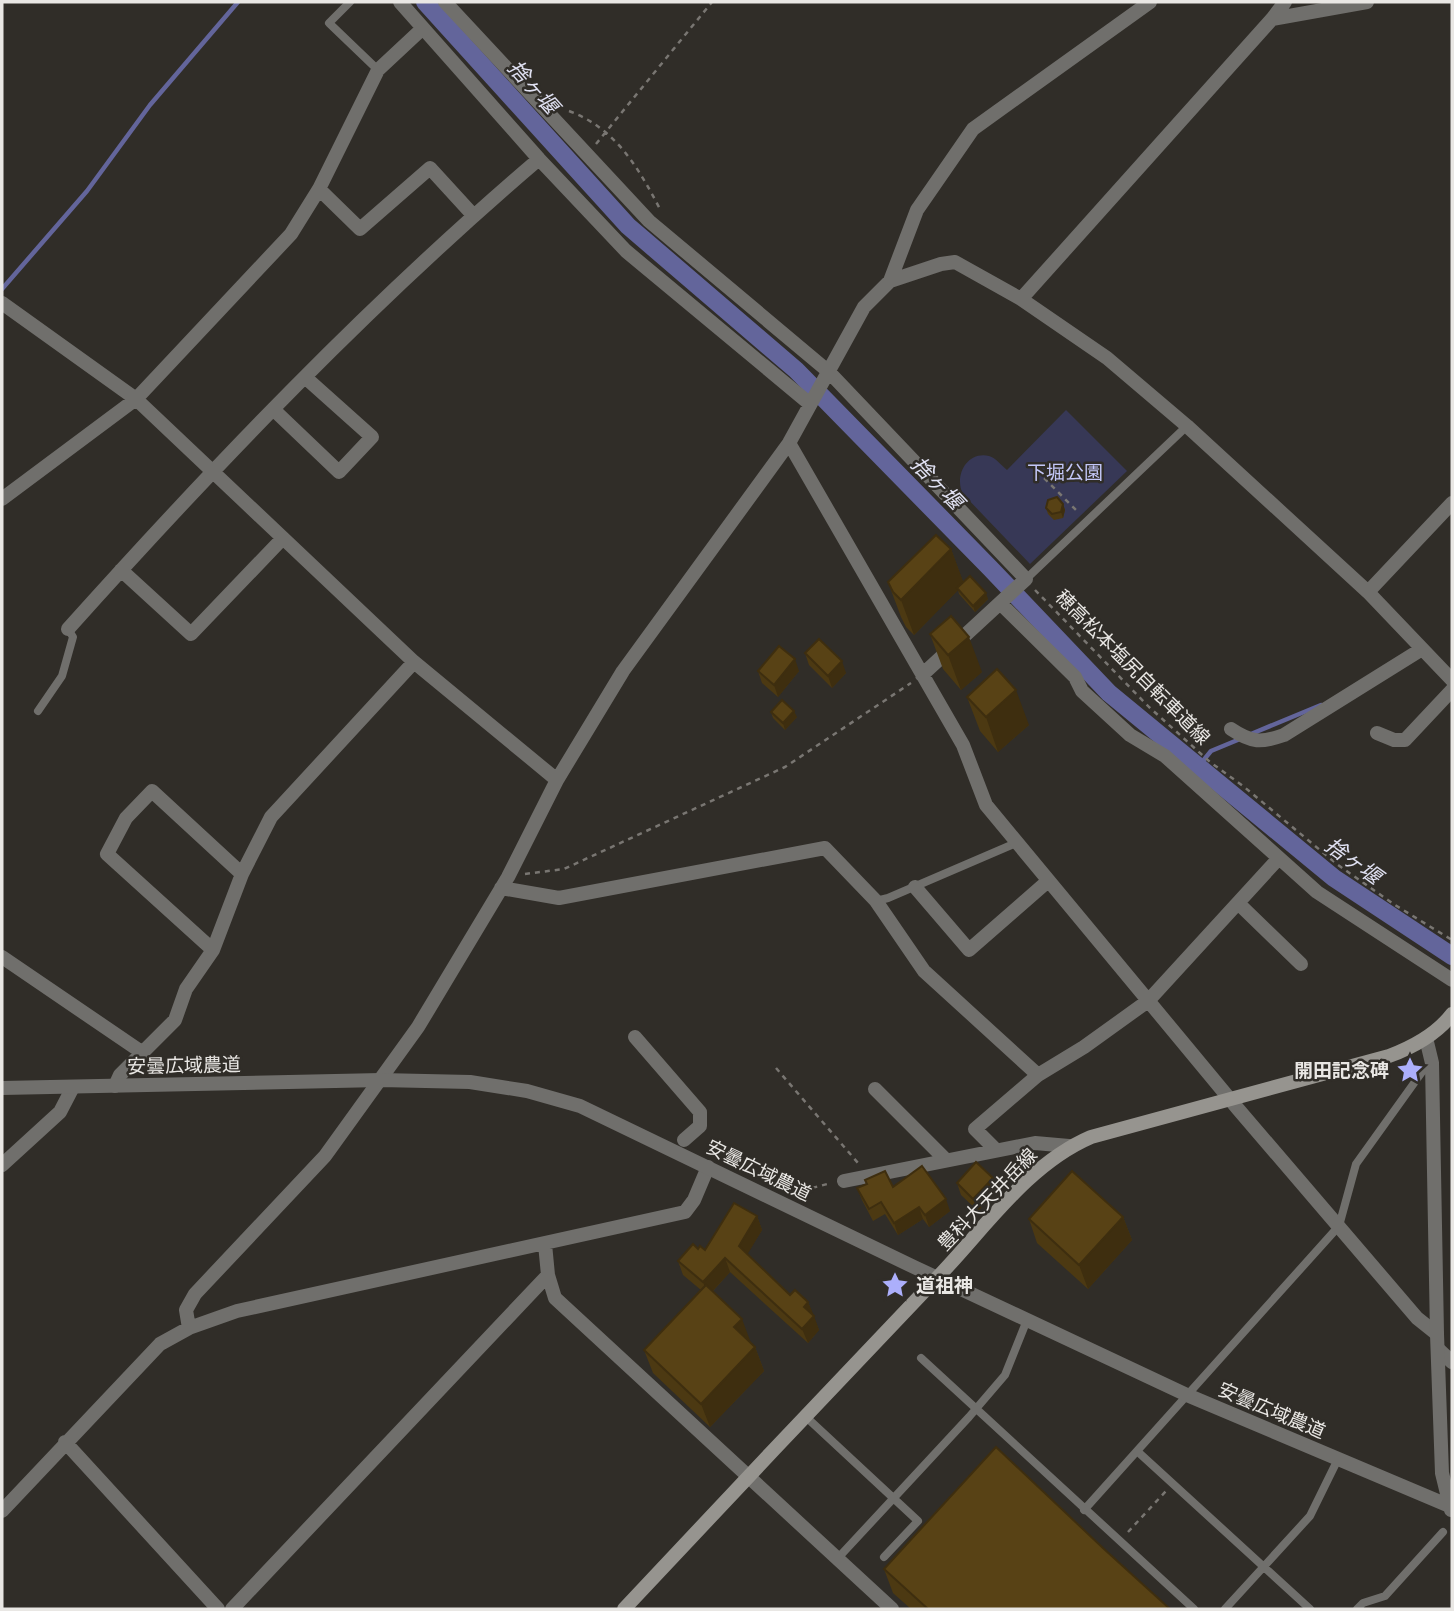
<svg xmlns="http://www.w3.org/2000/svg" width="1454" height="1611" viewBox="0 0 1454 1611" font-family="Arial,'Noto Sans JP',sans-serif">
<rect width="100%" height="100%" fill="#302d28"/>
<path fill="#373856" d="M1066,410L1127,471L1030,564L963,494C954,477 966,451 989,456C996,458 1001,465 1007,470Z"/>
<g fill="none" stroke-linecap="round" stroke-linejoin="round">
<path stroke="#63659b" stroke-width="4.5" d="M2,289L87,191L150,105L238,2
M1251,734L1321,705
M1198,767L1211,751L1240,739"/>
<path stroke="#63659b" stroke-width="18" d="M425,2L628,226L796,370L990,568L1109,693L1334,878L1452,956"/>
<path stroke="#797672" stroke-width="2.5" stroke-dasharray="5 5" stroke-linecap="butt" d="M569,111C617,129 639,169 661,211
M596,144L712,2
M1037,471L1079,513
M1035,590L1149,707L1210,762L1243,786L1338,865L1395,905L1452,940
M525,874L564,869L785,767L911,683
M776,1068L858,1163
M793,1193L831,1183
M1128,1532L1166,1491"/>
<path stroke="#706f6c" stroke-width="8" d="M350,2L329,23L378,70
M1026,579L1187,426
M38,711L62,676L73,637L68,629
M876,901L888,898L1016,843
M921,1358L1194,1609
M805,1416L918,1521L884,1557
M1137,1451L1310,1609
M1084,1510L1339,1226L1356,1164L1422,1072L1432,1063
M838,1558L969,1417L1005,1375L1027,1320
M1225,1609L1310,1516L1338,1459
M1357,1609L1363,1603L1385,1596L1443,1532"/>
<path stroke="#706f6c" stroke-width="14" d="M400,2L539,159L626,251L810,404
M445,2L649,221L829,372L1026,579L922,675
M1272,19L1367,2
M319,189L360,229L430,168L473,215
M890,281L917,210L973,129L1150,2
M1021,299L1272,19L1285,2
M2,303L136,399L414,662L557,780
M274,410L339,472L372,437L306,378
M789,443L963,745L986,805L1238,1109L1417,1318L1437,1334
M2,499L136,399L291,234L319,189L378,70L423,28
M121,570L191,634L283,538
M1368,592L1452,503
M1000,603L1075,677L1082,691L1130,735L1165,756L1317,892L1452,980
M68,629C216,464 370,303 539,159
M1231,729C1252,743 1261,743 1284,735L1422,649
M1377,733L1394,740H1405L1452,690
M915,887L969,950L1048,881
M501,888L559,898L825,848L876,901L924,971L1038,1075
M1238,903L1301,964
M213,950L107,854L126,818L152,791L242,874
M2,957L143,1053
M635,1037L700,1112V1126L684,1140
M115,1086L120,1075L175,1020L186,989L213,950L242,874L271,817L414,662
M875,1089L946,1160
M996,1150L975,1129L1038,1075L1084,1047L1148,1001L1278,859
M2,1165L60,1112L73,1087
M844,1181L1035,1143L1069,1146
M545,1244L548,1275L555,1298L892,1609
M189,1328L186,1310L195,1294L325,1156L418,1027L508,877L557,780L623,671L789,443L864,307L890,281L941,264L955,262L1021,299L1107,358L1187,426L1368,592L1452,680
M1438,1349L1452,1362
M65,1442L218,1609
M2,1511L160,1344L189,1328L237,1311L685,1212L694,1200L708,1167
M232,1609L548,1275"/>
<path stroke="#706f6c" stroke-width="14" d="M1426,1038L1432,1063L1437,1334L1442,1473L1451,1510
M2,1088L381,1080L470,1082L527,1091L580,1106L914,1267L1187,1395L1452,1507"/>
<path stroke="#96948f" stroke-width="14" d="M624,1609C727,1499 831,1389 935,1280C983,1231 1026,1165 1091,1137L1389,1056C1413,1047 1436,1035 1452,1014"/>
</g>
<path fill="#4c3912" d="M1063,504L1065,510L1063,518L1054,520L1048,514L1046,508Z
M951,549L963,582L988,599L975,612L959,594L958,590L914,635L906,627L901,617L888,582Z
M930,634L982,672L961,690L943,669Z
M805,653L846,673L832,688L809,665Z
M758,671H799L778,697L762,683Z
M967,697L1029,725L998,752L980,731Z
M771,712L797,717L785,730L773,718Z
M957,1183L997,1190L978,1211L961,1195Z
M893,1187L950,1211L929,1227L923,1219L898,1235L885,1214L873,1221L862,1200L857,1188Z
M757,1216L762,1230L747,1254L790,1295L808,1302L819,1330L808,1343L730,1272L713,1291L751,1343L755,1347L764,1371L710,1427L653,1373L644,1350L701,1290L683,1275L678,1261L698,1249L705,1250Z
M1123,1217L1132,1240L1088,1289L1037,1243L1029,1219Z
M1104,1549L1170,1609H911L893,1593L884,1569Z"/>
<path fill="#3e2e0f" d="M1063,504L1065,510L1063,518L1061,512Z
M951,549L964,584L914,635L901,600Z
M986,593L988,599L975,612L973,606Z
M969,637L982,672L961,690L948,655Z
M795,659L799,671L778,697L774,685Z
M842,661L846,673L832,688L828,676Z
M1016,690L1029,725L998,752L986,717Z
M794,711L797,717L785,730L783,723Z
M993,1178L997,1190L978,1211L973,1199Z
M946,1199L950,1211L929,1227L925,1215Z
M919,1207L923,1219L898,1235L894,1223Z
M757,1216L762,1230L744,1260L739,1246Z
M1123,1217L1132,1240L1088,1289L1079,1265Z
M725,1258L730,1272L708,1296L703,1282Z
M808,1302L814,1316L804,1307Z
M814,1316L819,1330L808,1343L802,1329Z
M742,1319L751,1343L734,1327Z
M755,1347L764,1371L710,1427L701,1404Z"/>
<path fill="#584215" stroke="#3e2e0f" stroke-width="2" d="M1057,497L1063,504L1061,512L1052,514L1046,508L1048,500Z
M936,535L951,549L901,600L893,592L888,582Z
M970,576L986,593L973,606L957,588Z
M951,616L969,637L948,655L930,634Z
M819,639L842,661L828,676L805,653Z
M779,646L795,659L774,685L758,671Z
M997,669L1016,690L986,717L967,697Z
M782,700L794,711L783,723L771,712Z
M976,1162L993,1178L973,1199L957,1183Z
M922,1166L946,1199L925,1215L919,1207L894,1223L881,1202L869,1209L857,1188L867,1184L865,1180L885,1171L893,1187Z
M1072,1171L1123,1217L1079,1265L1029,1219Z
M734,1203L757,1216L739,1246L790,1295L795,1290L808,1302L804,1307L814,1316L802,1329L725,1258L703,1282L678,1261L693,1244L698,1249L700,1246L705,1250Z
M706,1285L742,1319L734,1327L755,1347L701,1404L644,1350Z
M996,1447L1104,1549L1170,1609H928L884,1569Z"/>
<defs>
<symbol id="sight-bare" viewBox="-9 -9 18 18"><path d="M0-6L1.8-2.2L6-1.7L2.9 1.2L3.7 5.4L0 3.3L-3.7 5.4L-2.9 1.2L-6-1.7L-1.8-2.2Z" fill="#acaffb" stroke="#302d28" stroke-width="2.5" paint-order="stroke"/></symbol>
</defs>
<g fill-rule="evenodd">
<use href="#sight-bare" x="1391" y="1051" width="38" height="38"/>
<use href="#sight-bare" x="876" y="1266" width="38" height="38"/>
</g>
<g text-anchor="middle" stroke-width="5" stroke-linejoin="round" paint-order="stroke">
<g font-size="19" fill="#c3c7f8" stroke="#302d28">
<text x="1065" y="479">下堀公園</text>
</g>
<g font-size="19" fill="#e9e7e4" stroke="#302d28">
<text transform="translate(1133 667) rotate(45)" y="7">穂高松本塩尻自転車道線</text>
<text transform="translate(184 1065) rotate(-1)" y="7">安曇広域農道</text>
<text transform="translate(759 1170) rotate(26)" y="7">安曇広域農道</text>
<text transform="translate(987 1199) rotate(-46)" y="7">豊科大天井岳線</text>
<text transform="translate(1272 1410) rotate(23)" y="7">安曇広域農道</text>
</g>
<g font-size="19" font-weight="bold" fill="#e9e7e4" stroke="#302d28" text-anchor="end">
<text x="1389" y="1077">開田記念碑</text>
<text x="916" y="1292" text-anchor="start">道祖神</text>
</g>
<g font-size="21" font-style="italic" fill="#e0e1f2" stroke="#302d28">
<text transform="translate(533 87) rotate(48)" y="7">捨ヶ堰</text>
<text transform="translate(937 483) rotate(46)" y="7">捨ヶ堰</text>
<text transform="translate(1353 861) rotate(36)" y="7">捨ヶ堰</text>
</g>
</g>
<rect width="1454" height="1611" fill="none" stroke="#e9e7e4" stroke-width="7"/>
</svg>
